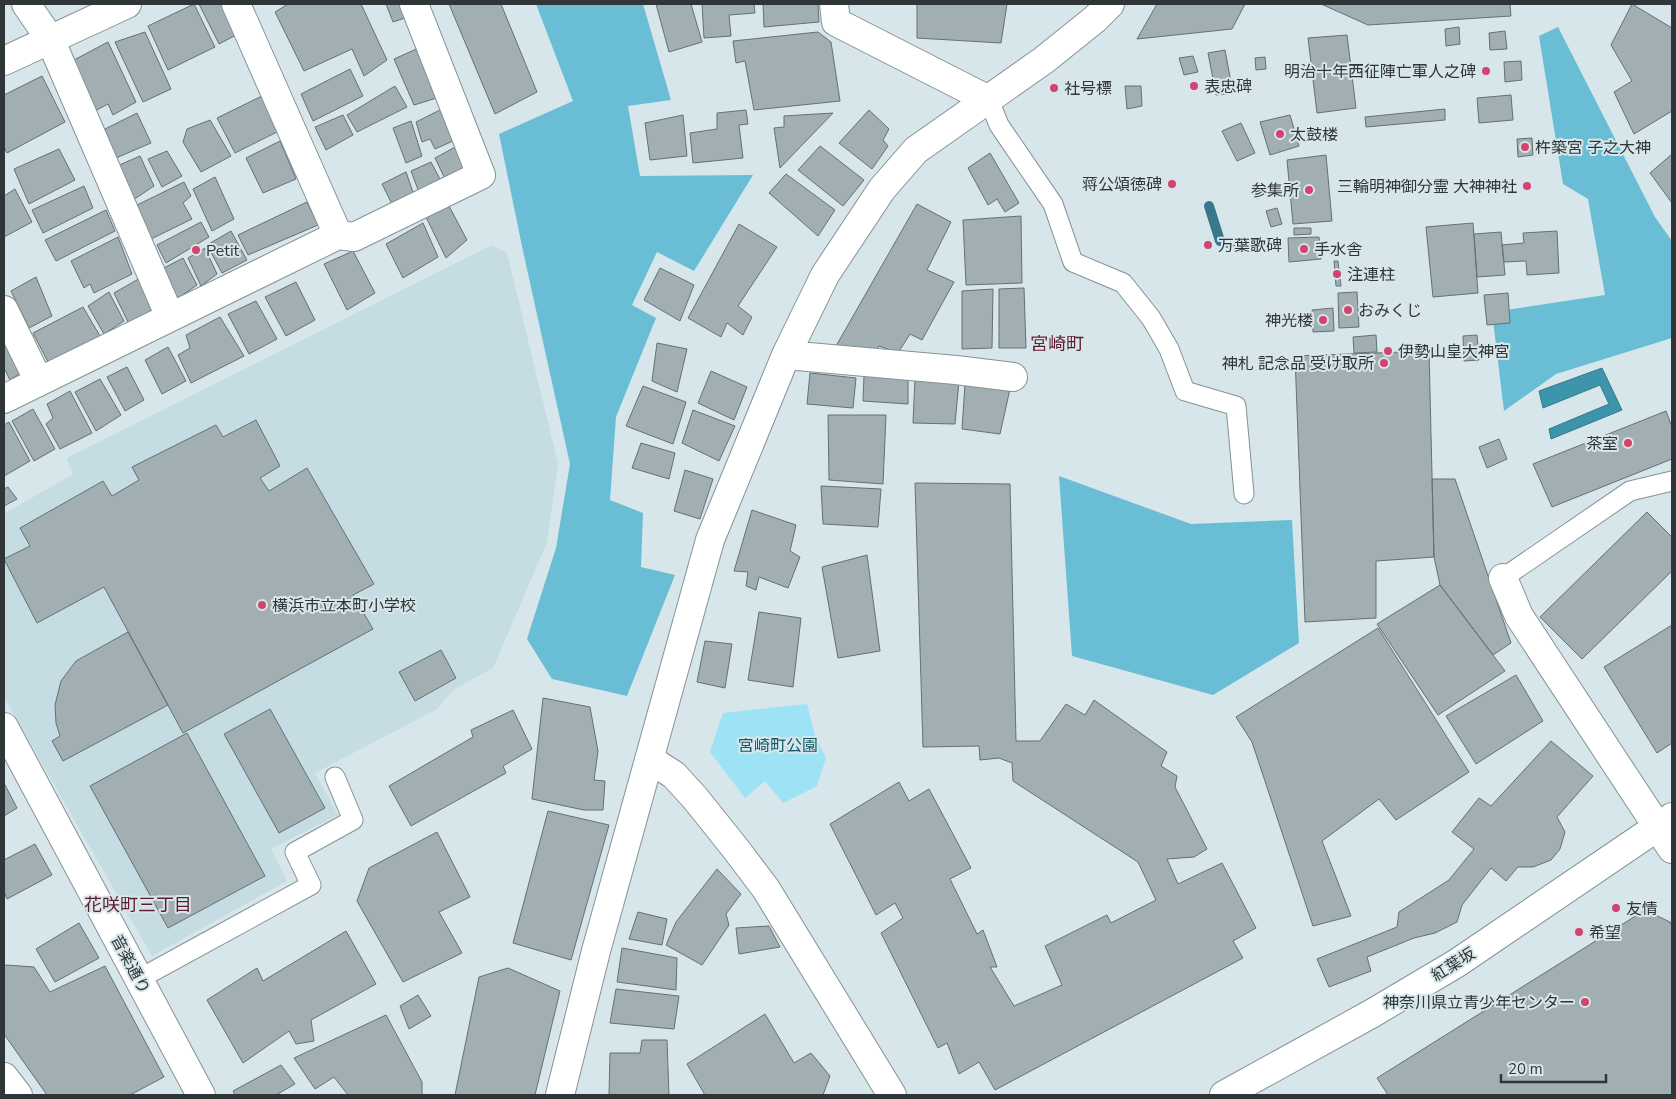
<svg xmlns="http://www.w3.org/2000/svg" width="1676" height="1099" viewBox="0 0 1676 1099" font-family="'Nunito Sans','Noto Sans JP',sans-serif">
<rect width="100%" height="100%" fill="#d7e6ea"/>
<path fill="#c4dce2" d="M492,245L507,253L558,464L547,542L493,668L453,690L437,709L315,773L338,815L271,849L287,881L152,956L4,697V514L73,474L67,458Z"/>
<path fill="#9de2f5" d="M807,704L816,739L826,758L817,786L783,803L765,781L745,798L710,752L723,713Z"/>
<path fill="#69bed5" d="M536,4H643L671,100L628,106L640,176L753,175L694,271L657,252L632,305L656,318L616,417L610,500L643,513L641,567L675,575L627,696L552,679L527,639L556,548L570,464L523,251L499,134L573,101Z
M1558,27L1655,217L1672,241V338L1556,374L1504,411L1492,312L1605,295L1588,199L1563,184L1539,36Z
M1059,476L1191,524L1292,520L1299,643L1213,695L1072,656Z"/>
<path fill="#3c95aa" stroke="#387888" d="M1602,368L1622,410L1551,439L1549,429L1609,404L1600,385L1543,408L1539,391Z"/>
<g fill="none" stroke-linecap="round" stroke-linejoin="round">
<path stroke="#387888" stroke-width="10" d="M1209,206L1220,241L1239,245"/>
</g>
<path fill="#a1afb3" stroke="#637175" d="M194,4L215,47L168,70L148,26Z
M199,4H223L236,35L219,44Z
M288,4H361L387,60L364,76L352,49L304,71L275,12Z
M386,4H406L411,16L393,22Z
M449,4H501L537,92L495,114Z
M656,4H691L702,42L669,52Z
M702,4H754L755,13L729,15L731,36L704,38Z
M763,4H818L819,22L764,27Z
M917,4H1007L1001,43L917,38Z
M1157,4H1245L1232,29L1137,39Z
M1321,4H1506L1510,5L1511,16L1368,25Z
M1632,4L1672,28V111L1634,134L1614,92L1632,81L1611,45Z
M1459,27L1460,44L1446,46L1445,29Z
M1505,31L1507,49L1490,50L1489,33Z
M145,32L171,89L143,102L115,42Z
M818,32L831,42L840,101L754,110L745,61L736,63L733,41Z
M1347,35L1356,108L1317,113L1308,38Z
M108,42L136,102L113,115L108,104L93,112L74,60Z
M421,47L440,97L414,105L394,59Z
M1225,50L1233,93L1216,95L1208,53Z
M1193,56L1198,72L1184,75L1179,58Z
M1265,57L1266,69L1256,70L1255,58Z
M1521,61L1522,80L1505,82L1504,62Z
M350,69L363,96L313,121L301,94Z
M42,76L65,122L7,153L4,147V95Z
M395,86L407,107L357,132L347,115Z
M1125,86H1141L1142,106L1127,109Z
M1511,95L1513,120L1479,123L1477,98Z
M262,96L279,131L235,153L217,118Z
M1445,109V120L1366,127L1365,117Z
M440,110L453,141L435,149L430,139L422,142L416,122Z
M746,110L748,124L739,125L743,158L693,163L690,133L717,129V113Z
M869,110L889,129L883,140L888,146L872,169L839,143Z
M137,113L151,143L116,158L103,130Z
M833,113L780,168L774,128L784,127V116Z
M343,115L353,135L326,150L315,127Z
M683,115L687,156L650,160L645,123Z
M1290,115L1299,146L1270,155L1260,122Z
M210,120L231,156L201,172L183,142L187,129Z
M411,121L422,156L406,163L393,128Z
M1241,123L1255,153L1237,161L1222,131Z
M1532,138L1533,155L1518,157L1517,139Z
M280,141L296,179L263,193L246,158Z
M459,145L471,170L447,183L435,158Z
M820,146L864,180L843,206L798,170Z
M59,149L75,180L29,204L14,169Z
M167,151L182,176L162,187L148,159Z
M990,153L1019,203L1005,212L997,199L988,205L968,168Z
M1672,154V203L1650,173Z
M1326,155L1332,221L1293,224L1287,160Z
M140,156L154,186L133,200L117,166Z
M431,162L441,181L420,195L411,171Z
M406,172L414,195L393,206L382,184Z
M786,174L835,210L818,236L769,193Z
M215,177L234,219L212,231L193,189Z
M184,182L191,196L183,203L192,219L151,239L135,206Z
M84,186L93,208L43,233L32,210Z
M15,189L32,222L4,237V196Z
M307,202L318,225L248,255L238,235Z
M917,204L951,222L927,270L954,282L922,340L910,334L898,353L879,346L875,353L836,346Z
M449,206L467,240L446,258L426,217Z
M1277,208L1282,224L1271,227L1266,211Z
M106,210L115,231L56,261L45,240Z
M1021,216L1022,283L966,285L963,220Z
M201,222L209,237L166,263L157,245Z
M423,223L438,257L403,278L386,244Z
M1473,223L1478,293L1433,297L1426,227Z
M739,224L777,247L738,306L752,317L743,335L727,323L721,337L688,318Z
M1294,228H1311V234L1294,235Z
M231,231L247,260L222,273L207,245Z
M1557,231L1559,273L1527,275L1526,261L1504,262L1502,245L1524,243L1523,233Z
M1501,232L1505,275L1477,277L1474,234Z
M118,237L132,274L94,293L90,284L84,288L71,261Z
M1319,237L1321,259L1289,262L1288,238Z
M205,248L217,274L201,286L188,258Z
M353,251L375,293L347,310L324,264Z
M183,258L197,285L174,301L162,269Z
M1334,261H1338L1341,286H1336Z
M660,268L694,285L680,321L644,300Z
M36,277L52,316L29,328L11,291Z
M142,277L157,307L129,324L114,293Z
M296,282L315,320L286,336L265,297Z
M1024,288L1026,348H999V289Z
M993,289L992,348L962,349V291Z
M109,292L124,321L104,334L88,306Z
M1357,292L1359,327L1339,328L1338,293Z
M1508,293L1510,323L1487,325L1484,295Z
M256,301L277,339L249,354L228,314Z
M83,307L100,336L48,362L33,333Z
M1333,308L1334,331L1313,332L1312,310Z
M220,317L244,356L191,383L178,355L190,348L186,335Z
M1376,335L1377,352L1354,353L1353,337Z
M1477,335L1479,360L1464,361L1463,336Z
M10,338L26,369L10,380L4,368V342Z
M657,343L687,349L677,392L652,381Z
M168,347L186,381L162,394L145,360Z
M1429,351L1434,557L1376,561V618L1305,622L1295,356Z
M127,367L144,400L125,411L107,377Z
M711,371L747,387L734,420L698,403Z
M810,373L856,378L853,408L807,404Z
M864,375L908,379V404L863,401Z
M915,378L959,381L955,424L913,423Z
M100,379L121,415L96,431L75,392Z
M965,384L1010,389L1000,434L962,429Z
M643,386L686,402L673,444L626,426Z
M70,391L92,433L60,449L46,424L53,418L47,404Z
M33,409L55,449L34,461L12,421Z
M693,410L735,426L719,461L682,443Z
M1666,411L1672,427V459L1552,507L1533,464Z
M828,415H886L883,484L829,480Z
M256,420L280,466L260,478L269,491L307,468L374,584L353,595L373,629L183,733L104,587L37,623L4,559L30,546L20,528L103,481L112,496L139,480L132,467L216,425L223,437Z
M9,422L30,461L4,476V425Z
M1499,439L1507,459L1487,468L1479,447Z
M641,443L675,453L669,479L632,468Z
M685,470L713,479L700,519L674,511Z
M1432,479H1455L1511,643L1493,655L1440,585L1434,557Z
M915,483L1010,484L1016,741H1040L1066,704L1085,715L1094,700L1167,752L1161,766L1177,776L1175,787L1207,849L1194,857L1167,859L1178,884L1222,863L1256,928L1233,941L1243,958L995,1090L979,1062L959,1074L947,1043L938,1048L881,933L903,918L895,903L876,915L830,824L899,782L909,801L929,789L971,868L950,879L977,934L983,930L997,967H990L1014,1006L1062,985L1045,946L1107,915L1111,923L1156,900L1138,862L1013,781L1012,763L999,758L980,760L979,746L923,747Z
M821,486L881,489L878,527L823,524Z
M8,487L17,499L4,506V489Z
M752,510L796,525L790,551L800,557L788,588L759,577L756,590L746,586L748,572L734,571Z
M1647,512L1672,537V571L1582,659L1540,617Z
M867,555L880,651L838,658L822,567Z
M1440,585L1505,671L1438,715L1377,624Z
M759,612L801,618L793,687L748,680Z
M1672,625V743L1657,753L1604,667Z
M1378,628L1469,772L1396,820L1379,799L1322,841L1351,916L1313,926L1252,742L1236,717Z
M128,632L168,705L63,761L52,741L60,736L56,723L55,705L61,681L76,661Z
M705,641L732,644L725,688L697,682Z
M441,650L456,678L415,701L399,672Z
M1516,675L1543,721L1476,764L1446,716Z
M543,698L590,707L598,751L594,780L605,781L603,810H584L532,799Z
M270,709L325,808L279,833L224,734Z
M513,710L532,749L503,766L506,773L411,826L389,786L473,737L471,730Z
M187,733L265,876L168,928L90,786Z
M1551,741L1593,776L1557,817L1565,832L1560,849L1551,860L1533,867H1518L1506,881L1491,868L1462,905L1457,922L1435,933L1414,938L1367,957L1371,971L1329,987L1317,959L1397,927L1399,912L1449,880L1474,849L1452,832L1479,798L1491,806Z
M4,783L17,808L4,816Z
M548,811L609,825L571,960L513,943Z
M437,832L470,897L439,912L462,953L403,982L357,901L369,868Z
M35,844L52,875L7,899L4,892V860Z
M717,869L741,894L726,914L729,925L702,965L666,945L676,922Z
M1645,910L1670,922L1672,926V1095H1388L1377,1078Z
M638,912L667,919L662,945L629,939Z
M79,923L99,958L55,982L36,949Z
M769,926L780,947L739,954L736,928Z
M346,931L376,984L311,1020L314,1041L296,1044L289,1031L243,1063L207,1000L257,968L263,981Z
M622,948L677,958L676,990L617,982Z
M6,965L34,967L50,992L105,966L164,1077L130,1095H47L4,1034V967Z
M508,968L560,991L535,1095H455L479,977Z
M616,989L679,996L674,1029L610,1023Z
M418,995L431,1016L409,1029L400,1006Z
M765,1014L794,1063L811,1053L830,1076L823,1095H705L687,1064Z
M386,1015L422,1082V1095H348L334,1077L315,1089L294,1058Z
M642,1040H667L669,1095H609L610,1053H640Z
M281,1065L295,1084L276,1095H235L233,1091Z"/>
<g fill="none" stroke-linecap="round" stroke-linejoin="round">
<defs>
<path id="lane" d="M989,100L999,125L1053,204L1073,262L1123,283L1151,318L1169,349L1185,391L1236,406L1244,494
M1503,578L1630,491L1672,481
M139,979L311,885L295,852L353,820L335,777"/>
<path id="street" d="M26,4L50,39L170,317
M236,4L338,235
M834,4L836,22L989,100
M4,61L127,4
M4,310L39,382
M786,355L956,370L1013,377
M4,399L338,235L354,237L481,175L414,4
M1503,578L1519,616L1672,849
M4,727L201,1095
M649,759L674,775L695,798L735,848L766,889L892,1095
M560,1095L596,951L710,540L786,355L825,275L882,189L916,150L1044,60L1095,19L1110,4"/>
<path id="secondary" d="M4,1077L18,1095
M1224,1095L1371,1014L1457,963L1672,817"/>
</defs>
<use href="#lane" stroke="#859296" stroke-width="21"/>
<use href="#street" stroke="#859296" stroke-width="30"/>
<use href="#secondary" stroke="#859296" stroke-width="30"/>
<use href="#lane" stroke="#fff" stroke-width="19"/>
<use href="#street" stroke="#fff" stroke-width="28"/>
<use href="#secondary" stroke="#fff" stroke-width="28"/>
</g>
<g fill="#d2436d" stroke="#d7e6ea" stroke-width="2">
<circle cx="1486" cy="71" r="5"/>
<circle cx="1194" cy="86" r="5"/>
<circle cx="1054" cy="88" r="5"/>
<circle cx="1280" cy="134" r="5"/>
<circle cx="1525" cy="147" r="5"/>
<circle cx="1172" cy="184" r="5"/>
<circle cx="1527" cy="186" r="5"/>
<circle cx="1309" cy="190" r="5"/>
<circle cx="1208" cy="245" r="5"/>
<circle cx="1304" cy="249" r="5"/>
<circle cx="196" cy="250" r="5"/>
<circle cx="1337" cy="274" r="5"/>
<circle cx="1348" cy="310" r="5"/>
<circle cx="1323" cy="320" r="5"/>
<circle cx="1388" cy="351" r="5"/>
<circle cx="1384" cy="363" r="5"/>
<circle cx="1628" cy="443" r="5"/>
<circle cx="262" cy="605" r="5"/>
<circle cx="1616" cy="908" r="5"/>
<circle cx="1579" cy="932" r="5"/>
<circle cx="1585" cy="1002" r="5"/>
</g>
<g text-anchor="middle" stroke-width="4" stroke-linejoin="round" paint-order="stroke">
<g font-size="16" fill="#303537" stroke="#d7e6ea" text-anchor="start">
<text x="1476" y="77" text-anchor="end">明治十年西征陣亡軍人之碑</text>
<text x="1204" y="92">表忠碑</text>
<text x="1064" y="94">社号標</text>
<text x="1290" y="140">太鼓楼</text>
<text x="1535" y="153">杵築宮 子之大神</text>
<text x="1162" y="190" text-anchor="end">蒋公頌徳碑</text>
<text x="1517" y="192" text-anchor="end">三輪明神御分霊 大神神社</text>
<text x="1299" y="196" text-anchor="end">参集所</text>
<text x="1218" y="251">万葉歌碑</text>
<text x="1314" y="255">手水舎</text>
<text x="206" y="256">Petit</text>
<text x="1347" y="280">注連柱</text>
<text x="1358" y="316">おみくじ</text>
<text x="1313" y="326" text-anchor="end">神光楼</text>
<text x="1398" y="357">伊勢山皇大神宮</text>
<text x="1374" y="369" text-anchor="end">神札 記念品 受け取所</text>
<text x="1618" y="449" text-anchor="end">茶室</text>
<text x="272" y="611">横浜市立本町小学校</text>
<text x="1626" y="914">友情</text>
<text x="1589" y="938">希望</text>
<text x="1575" y="1008" text-anchor="end">神奈川県立青少年センター</text>
</g>
<g font-size="16" fill="#125a6a" stroke="#d7e6ea">
<text x="778" y="751">宮崎町公園</text>
</g>
<g font-size="16" fill="#303537" stroke="#d7e6ea">
<text transform="translate(131 964) rotate(62)" y="6">音楽通り</text>
<text transform="translate(1453 964) rotate(-32)" y="6">紅葉坂</text>
</g>
<g font-size="18" fill="#601c2f" stroke="#d7e6ea">
<text x="1057" y="350">宮崎町</text>
<text x="138" y="911">花咲町三丁目</text>
</g>
</g>
<rect width="1676" height="1099" fill="none" stroke="#303537" stroke-width="10"/>
<path d="M1501 1074v8h105v-8" fill="none" stroke="#303537" stroke-width="2.5"/>
<text x="1508" y="1074" font-size="15" fill="#303537" stroke="#d7e6ea" stroke-width="4" paint-order="stroke">20 m</text>
</svg>
